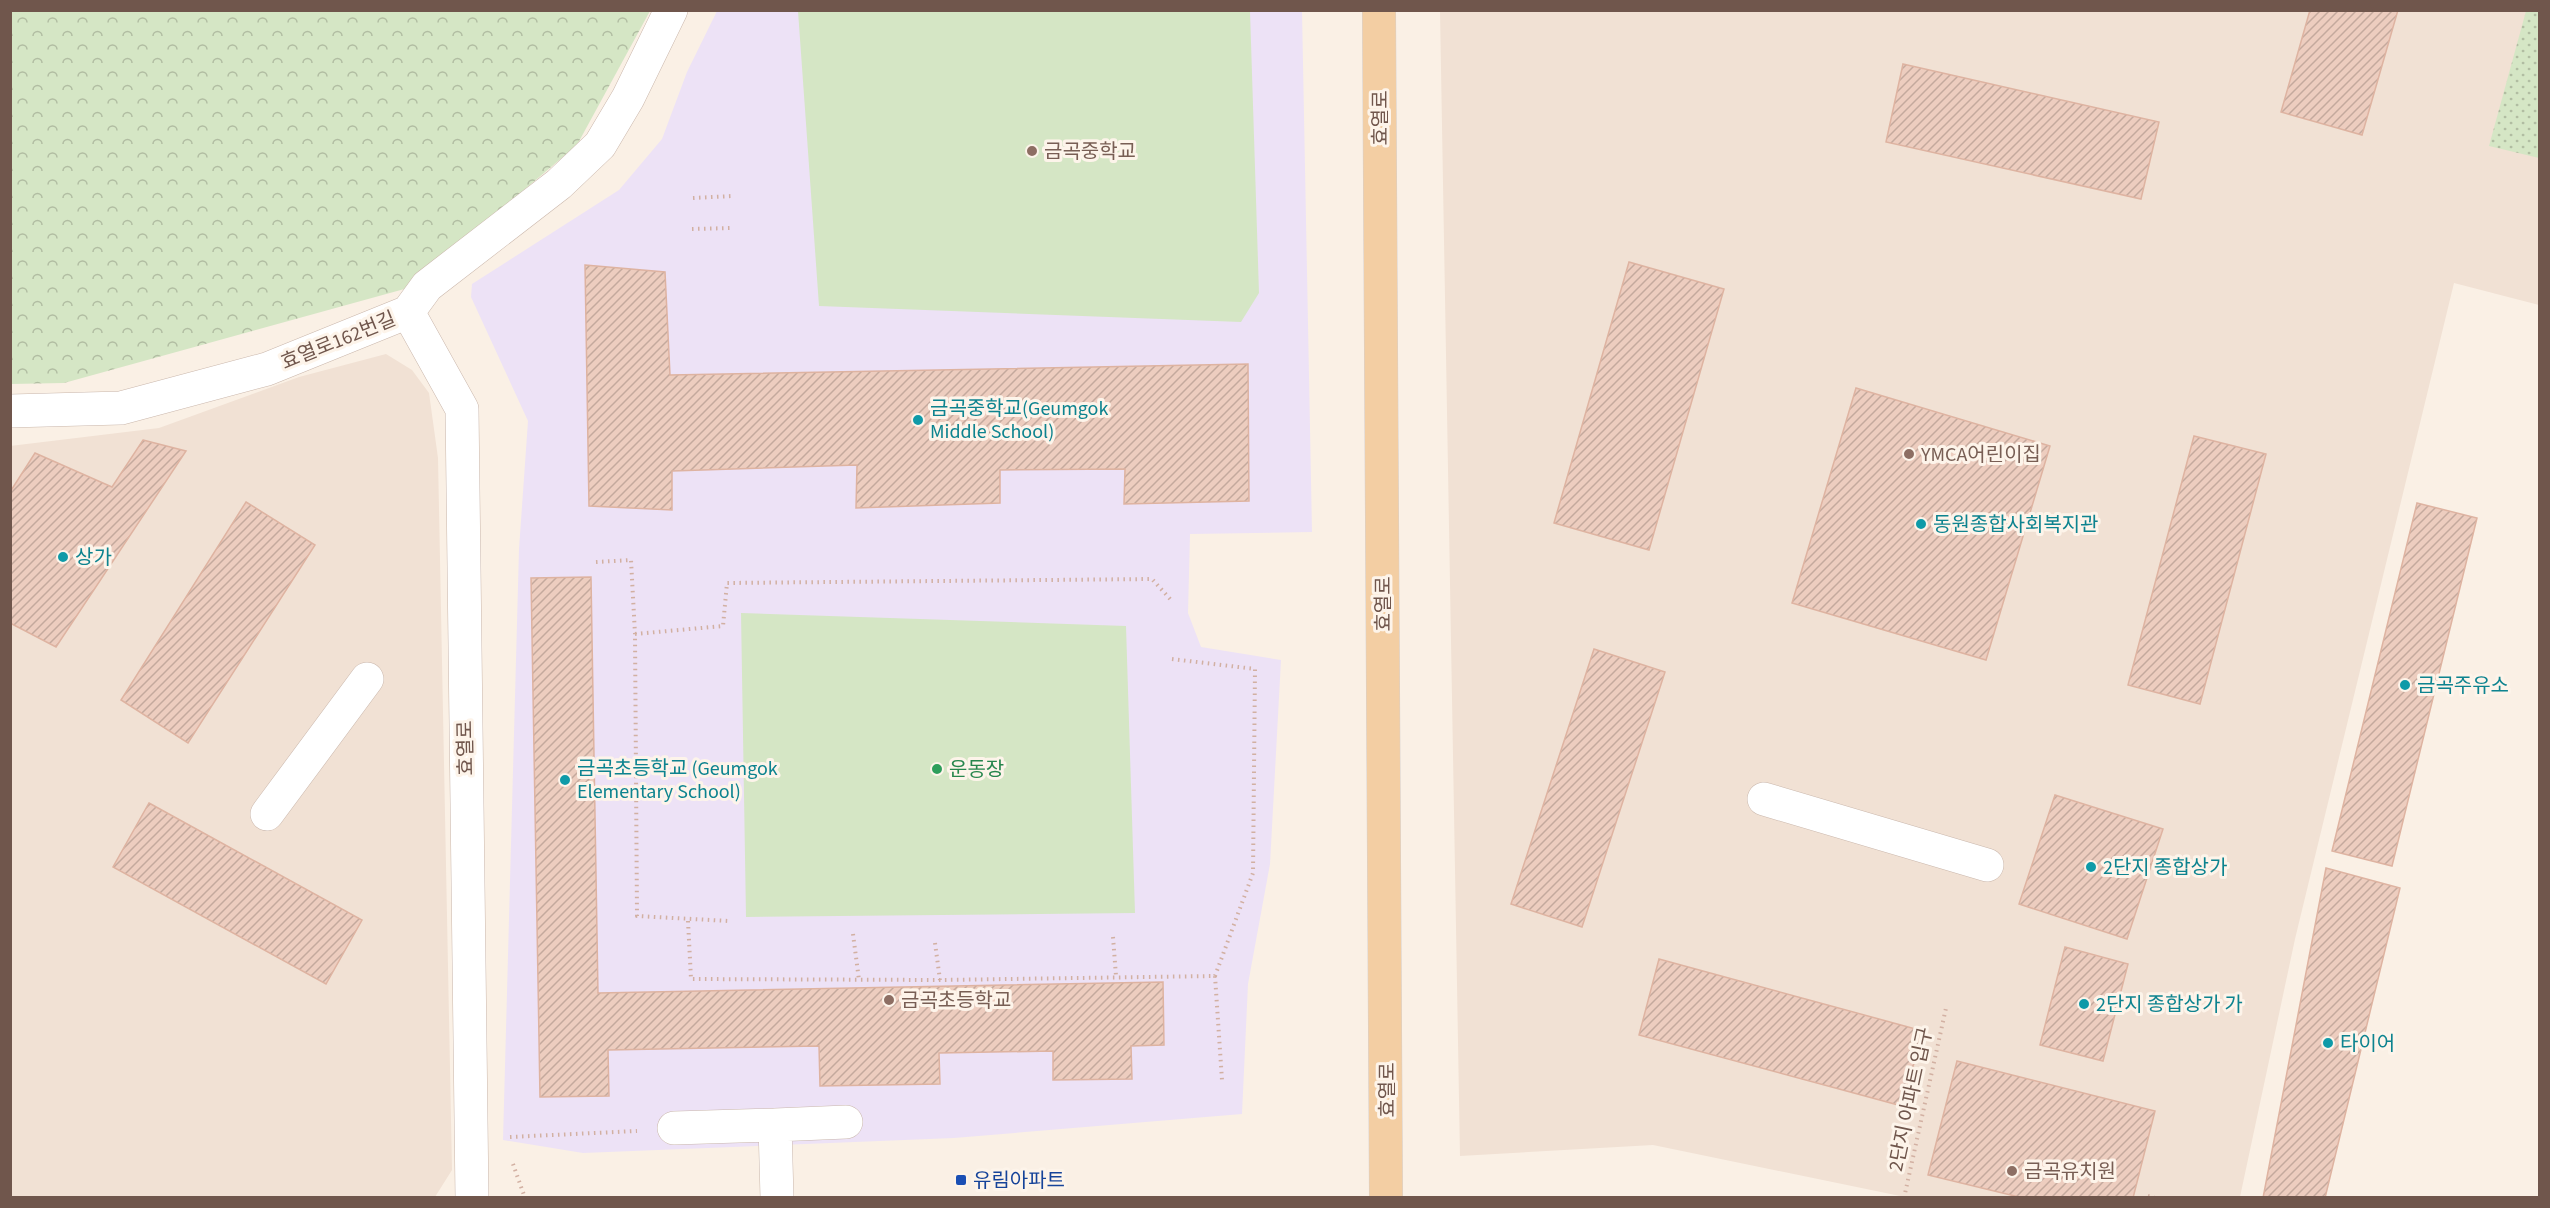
<svg xmlns="http://www.w3.org/2000/svg" width="2550" height="1208" viewBox="0 0 2550 1208" font-family="'Source Sans 3','Noto Sans KR',sans-serif">
<defs>
<pattern id="forest-crowns" width="20" height="18" patternUnits="userSpaceOnUse" patternTransform="scale(1.5)"><rect width="20" height="18" fill="#d5e6c5"/><path d="M2 6a3 3 0 1 1 6 0M12 15a3 3 0 1 1 6 0" fill="none" stroke="#b1bda2"/></pattern>
<pattern id="park-dots" width="8" height="8" patternUnits="userSpaceOnUse" patternTransform="scale(1.5)"><rect width="8" height="8" fill="#d5e6c5"/><path d="M2 2h.1M6 6h.1" fill="none" stroke="#b1bda2" stroke-width="1.8" stroke-linecap="round"/></pattern>
<pattern id="building-hatch" width="6" height="6" patternUnits="userSpaceOnUse" patternTransform="scale(1.5)"><rect width="6" height="6" fill="#edcdbf"/><path d="M-1 1l2-2M0 6l6-6M5 7l2-2" fill="none" stroke="#c4a99d"/></pattern>
</defs>
<rect width="100%" height="100%" fill="#faf0e5"/>
<path fill="#f1e1d4" d="M1440,11H2539V305L2454,283L2295,939L2240,1197H1905L1653,1145L1460,1156Z
M386,354L412,370L429,393L438,458L452,1170L435,1197H11L10,446L159,428L299,377Z"/>
<path fill="#ede2f6" d="M717,11H1302L1312,532L1190,534L1188,613L1201,647L1281,660L1270,864L1248,984L1242,1114L954,1138L583,1153L503,1140L519,549L528,421L471,297L472,284L619,190L662,139L687,72Z"/>
<path fill="#d5e6c5" d="M798,11H1250L1259,293L1241,322L819,306Z
M741,613L1126,626L1135,913L746,917Z"/>
<path fill="url(#forest-crowns)" d="M10,11H650L577,145L408,288L64,383L11,384Z"/>
<path fill="url(#park-dots)" d="M2526,11H2539V158L2489,146Z"/>
<path fill="url(#building-hatch)" stroke="#deb3a1" stroke-width="1.5" d="M2310,10H2398L2362,135L2281,112Z
M1903,64L2159,122L2141,199L1886,142Z
M1629,262L1724,289L1649,550L1554,523Z
M585,265L665,272L670,375L1248,364L1249,501L1124,504L1125,469L1000,470V503L856,508L857,465L672,471V510L589,506Z
M1856,388L2050,446L1986,660L1792,603Z
M2194,436L2266,454L2200,704L2128,685Z
M143,440L186,451L56,647L10,623V492L35,453L112,487Z
M246,502L315,545L188,743L121,700Z
M2417,503L2477,518L2392,866L2332,851Z
M591,577L598,993L1163,982L1164,1045L1131,1046L1132,1079L1053,1080V1051L939,1053L940,1084L820,1086L819,1046L608,1050L609,1096L540,1097L531,578Z
M1594,649L1665,672L1582,927L1511,904Z
M2055,795L2163,829L2127,939L2019,904Z
M149,803L362,920L326,984L113,867Z
M2326,868L2400,888L2325,1198H2263Z
M2065,947L2128,964L2103,1061L2040,1045Z
M1659,959L1923,1031L1902,1106L1639,1035Z
M1957,1061L2155,1111L2133,1198H2023L1928,1175Z"/>
<g fill="none" stroke-linecap="round" stroke-linejoin="round">
<defs>
<path id="minor" d="M408,312L462,409L472,1198
M10,411L121,408L267,369L408,312L427,286L559,184L600,145L628,98L671,10
M1764,799L1987,865
M267,814L367,679
M674,1128L775,1125
M777,1198L775,1125L846,1122"/>
<path id="major" d="M1379,10L1386,1198"/>
</defs>
<use href="#minor" stroke="#cab7ac" stroke-width="34"/>
<use href="#major" stroke="#d7d0cd" stroke-width="34"/>
<path stroke="#d2b0a2" stroke-width="4" stroke-dasharray="1.5 4.5" stroke-linecap="butt" d="M693,198L732,196
M692,229L731,228
M596,562L631,560L635,634L637,916L729,921
M635,634L723,626L727,583L1152,579L1171,600
M688,921L691,979L940,980L1215,976L1253,873L1255,669L1172,659
M853,934L859,980
M1113,937L1116,976
M935,943L940,980
M1215,976L1222,1080
M510,1137L637,1131
M513,1164L525,1198
M1904,1198L1946,1008
M2145,1198V1195L2155,1198"/>
<use href="#minor" stroke="#fff" stroke-width="33"/>
<use href="#major" stroke="#f3cea3" stroke-width="33"/>
</g>
<g fill="#8d6e63" stroke="#fdf4ea" stroke-width="2">
<circle cx="1032" cy="151" r="6"/>
<circle cx="1909" cy="454" r="6"/>
<circle cx="889" cy="1000" r="6"/>
<circle cx="2012" cy="1171" r="6"/>
</g>
<g fill="#0f9aa8" stroke="#fdf4ea" stroke-width="2">
<circle cx="918" cy="420" r="6"/>
<circle cx="1921" cy="524" r="6"/>
<circle cx="63" cy="557" r="6"/>
<circle cx="2405" cy="685" r="6"/>
<circle cx="565" cy="780" r="6"/>
<circle cx="2091" cy="867" r="6"/>
<circle cx="2084" cy="1004" r="6"/>
<circle cx="2328" cy="1043" r="6"/>
</g>
<circle fill="#2e9e5b" stroke="#fdf4ea" stroke-width="2" cx="937" cy="769" r="6"/>
<rect fill="#1a4fb4" stroke="#fdf4ea" stroke-width="2" x="955" y="1174" width="12" height="12" rx="3"/>
<g text-anchor="middle" stroke-width="6" stroke-linejoin="round" paint-order="stroke">
<g font-size="20" fill="#70564c" stroke="#fdf4ea">
<text transform="translate(1380 118) rotate(-90)" y="7">효열로</text>
<text transform="translate(338 340) rotate(-22)" y="7">효열로162번길</text>
<text transform="translate(1383 604) rotate(-90)" y="7">효열로</text>
<text transform="translate(465 748) rotate(-91)" y="7">효열로</text>
<text transform="translate(1387 1090) rotate(-90)" y="7">효열로</text>
<text transform="translate(1910 1099) rotate(-78)" y="7">2단지 아파트 입구</text>
</g>
<g font-size="20" fill="#785e54" stroke="#fdf4ea" text-anchor="start">
<text x="1044" y="158">금곡중학교</text>
<text x="1921" y="461">YMCA어린이집</text>
<text x="901" y="1007">금곡초등학교</text>
<text x="2024" y="1178">금곡유치원</text>
</g>
<g font-size="20" fill="#0d838f" stroke="#fdf4ea" text-anchor="start">
<text x="930" y="415">금곡중학교(Geumgok<tspan x="930" dy="23">Middle School)</tspan></text>
<text x="1933" y="531">동원종합사회복지관</text>
<text x="75" y="564">상가</text>
<text x="2417" y="692">금곡주유소</text>
<text x="577" y="775">금곡초등학교 (Geumgok<tspan x="577" dy="23">Elementary School)</tspan></text>
<text x="2103" y="874">2단지 종합상가</text>
<text x="2096" y="1011">2단지 종합상가 가</text>
<text x="2340" y="1050">타이어</text>
</g>
<g font-size="20" fill="#27864d" stroke="#fdf4ea" text-anchor="start">
<text x="949" y="776">운동장</text>
</g>
<g font-size="20" fill="#164399" stroke="#fdf4ea" text-anchor="start">
<text x="973" y="1187">유림아파트</text>
</g>
</g>
<rect width="2550" height="1208" fill="none" stroke="#70564c" stroke-width="24"/>
</svg>
